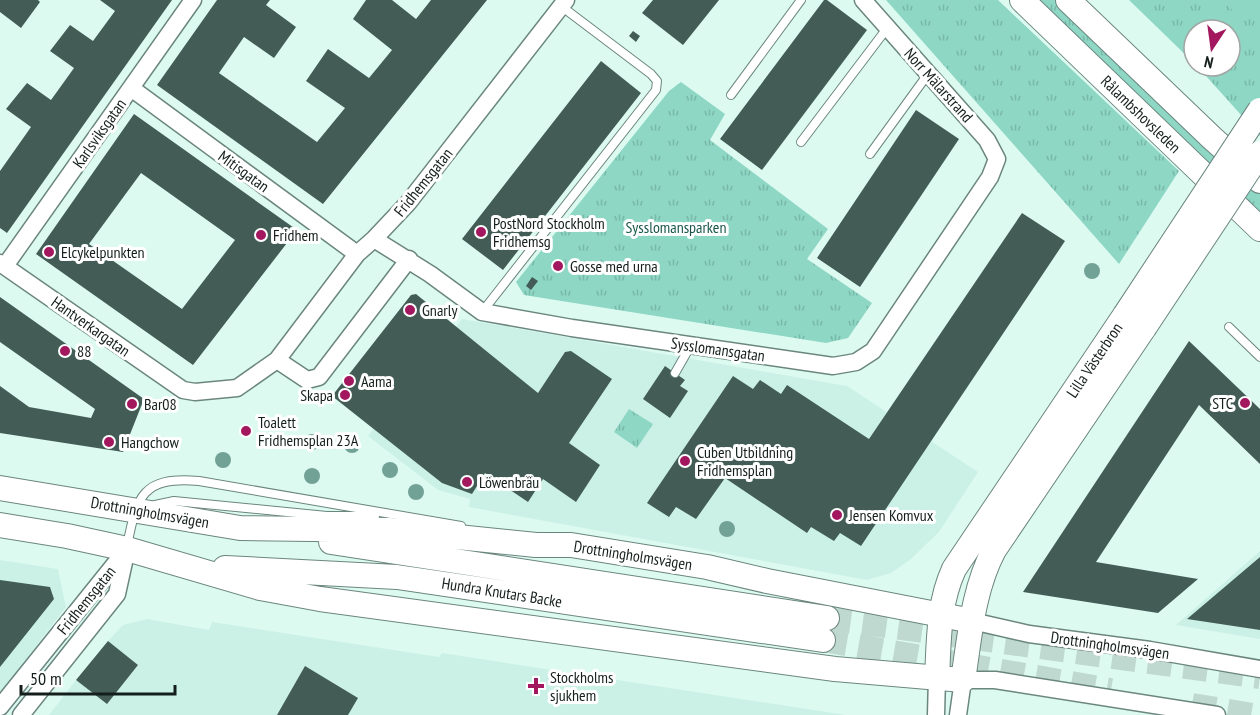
<svg xmlns="http://www.w3.org/2000/svg" width="1260" height="715" viewBox="0 0 1260 715" font-family="'PT Sans Narrow',sans-serif">
<defs>
<pattern id="grass-tufts" width="24" height="20" patternUnits="userSpaceOnUse" patternTransform="scale(1.5)"><rect width="24" height="20" fill="#8dd7c4"/><path d="M3 7l-1-3M5 7V3M7 7l1-3M15 17l-1-3M17 17v-4M19 17l1-3" fill="none" stroke="#79b8a8"/></pattern>
</defs>
<rect width="100%" height="100%" fill="#ddfaf1"/>
<path fill="#cbf1e6" d="M462,319L847,386L978,472L939,532L911,559L891,573L867,580L469,507L470,499L438,490L368,436Z
M1260,551V639L1176,625Z
M0,560L58,569L66,607L0,693Z
M147,619L209,630L212,622L439,657L442,653L846,715H49L76,680L107,703L138,665L108,641L123,625Z"/>
<path fill="url(#grass-tufts)" d="M886,0H998L1179,171L1119,264Z
M1040,0H1061L1260,191V212Z
M1129,0H1260V136L1197,66H1230V30H1194V63Z
M681,82L725,114L710,140L828,229L807,259L872,303L848,338L826,343L524,295L516,282L669,91Z
M629,409L653,424L637,448L614,432Z"/>
<path fill="#8dd7c4" d="M1225,0H1260V1L1237,17Z"/>
<path fill="#435d56" fill-rule="evenodd" d="M0,0H38L40,2L21,28L0,12Z
M100,0H172L7,233L0,228V171L31,127L6,109L27,83L51,100L74,68L50,51L70,25L93,41L115,11Z
M217,0H270L266,5L296,27L274,58L244,37L219,73L317,142L345,108L306,81L328,49L369,78L392,50L353,19L366,0H392L416,19L431,0H487L323,204L157,85Z
M653,0H719L683,45L642,13Z
M824,0H827L867,30L762,170L720,139Z
M633,31L640,36L636,42L629,36Z
M601,61L641,93L503,270L462,239Z
M916,110L959,139L860,287L817,258Z
M134,114L297,230L193,365L36,254ZM141,173L235,240L182,309L89,244Z
M1022,213L1065,241L861,546L840,533L834,541L811,527L807,533L725,478L696,519L676,507L669,517L647,503L733,376L753,389L760,380L781,394L787,385L869,439Z
M532,277L538,281L531,290L526,286Z
M416,294L538,393L565,352L571,351L612,379L569,443L600,465L576,502L543,479L528,502L485,473L472,494L442,483L332,396L411,295Z
M0,297L144,399L123,452L0,433V386L29,407L91,418L95,409L0,342Z
M1189,341L1260,409V464L1199,405L1096,562L1198,579L1158,613L1023,592Z
M665,366L685,380L680,386L688,391L670,418L643,399Z
M244,427L250,431L247,435L242,432Z
M1260,557V630L1187,619Z
M0,580L50,587L54,599L0,667Z
M108,641L138,665L107,704L76,680Z
M305,666L358,698L348,715H277Z"/>
<g fill="none" stroke-linecap="round" stroke-linejoin="round">
<path stroke="#bfd9d1" stroke-width="24" stroke-dasharray="24 12" stroke-linecap="butt" d="M827,618L1260,677
M823,640L1111,690
M1192,705L1252,715"/>
<defs>
<path id="lane" d="M731,95L801,0
M801,142L888,27
M870,154L928,74
M482,312L656,90L657,81L651,74L561,6
M1229,327L1260,357
M675,373L691,345
M155,505L174,501L327,516H375
M127,546C137,496 142,476 199,481L461,526"/>
<path id="street" d="M131,88L357,254
M374,239L430,274L482,312L572,328L833,366L856,362L873,351L990,177L997,159L987,140L863,0
M0,263L183,390L195,392L237,388L277,360L357,254L374,239L408,203L566,0
M5,266L193,0
M277,360L307,380L319,377L409,259
M972,621L1029,634L1150,650L1260,669
M0,707L127,549
M21,715L117,594L126,553
M936,715L937,678
M958,715L963,680H995L1217,715"/>
<path id="secondary" d="M1022,0L1260,229
M1068,0L1212,138L1260,181
M0,488L240,528L389,530L536,545H571L707,567L767,581L972,621
M0,525L67,536L127,549L260,588L320,599L835,669L963,680C970,635 973,590 994,550L1144,328
M331,542L827,618
M225,568L397,577L823,640
M937,678C939,640 938,604 954,569L1125,315"/>
</defs>
<use href="#lane" stroke="#6b867f" stroke-width="10"/>
<use href="#street" stroke="#6b867f" stroke-width="19"/>
<use href="#secondary" stroke="#6b867f" stroke-width="26"/>
<use href="#lane" stroke="#fff" stroke-width="8"/>
<use href="#street" stroke="#fff" stroke-width="16"/>
<use href="#secondary" stroke="#fff" stroke-width="24"/>
<defs>
<path id="secondary-bridge" d="M1125,315L1260,110
M1144,328L1260,153"/>
</defs>
<use href="#secondary-bridge" stroke="#6b867f" stroke-width="26" stroke-linecap="butt"/>
<use href="#secondary-bridge" stroke="#fff" stroke-width="24"/>
</g>
<g fill="#72a196">
<circle cx="1092" cy="271" r="8"/>
<circle cx="312" cy="442" r="8"/>
<circle cx="352" cy="445" r="8"/>
<circle cx="223" cy="460" r="8"/>
<circle cx="390" cy="470" r="8"/>
<circle cx="312" cy="476" r="8"/>
<circle cx="416" cy="492" r="8"/>
<circle cx="727" cy="529" r="8"/>
</g>
<g fill="#a3175f" stroke="#fff" stroke-width="2">
<circle cx="481" cy="232" r="6"/>
<circle cx="261" cy="235" r="6"/>
<circle cx="49" cy="252" r="6"/>
<circle cx="558" cy="266" r="6"/>
<circle cx="410" cy="310" r="6"/>
<circle cx="65" cy="351" r="6"/>
<circle cx="349" cy="381" r="6"/>
<circle cx="345" cy="395" r="6"/>
<circle cx="1245" cy="403" r="6"/>
<circle cx="132" cy="404" r="6"/>
<circle cx="246" cy="431" r="6"/>
<circle cx="109" cy="442" r="6"/>
<circle cx="685" cy="461" r="6"/>
<circle cx="467" cy="482" r="6"/>
<circle cx="837" cy="515" r="6"/>
<path d="M533 677h6v6h6v6h-6v6h-6v-6h-6v-6h6z"/>
</g>
<g text-anchor="middle" stroke-width="6" stroke-linejoin="round" paint-order="stroke">
<g font-size="16" fill="#141f1c" stroke="#fff">
<text transform="translate(939 85) rotate(48)" y="6">Norr Mälarstrand</text>
<text transform="translate(1141 114) rotate(44)" y="6">Rålambshovsleden</text>
<text transform="translate(99 133) rotate(-55)" y="6">Karlsviksgatan</text>
<text transform="translate(244 171) rotate(36)" y="6">Mitisgatan</text>
<text transform="translate(423 182) rotate(-51)" y="6">Fridhemsgatan</text>
<text transform="translate(91 326) rotate(35)" y="6">Hantverkargatan</text>
<text transform="translate(718 349) rotate(8)" y="6">Sysslomansgatan</text>
<text transform="translate(1094 360) rotate(-56)" y="6">Lilla Västerbron</text>
<text transform="translate(150 512) rotate(10)" y="6">Drottningholmsvägen</text>
<text transform="translate(633 555) rotate(9)" y="6">Drottningholmsvägen</text>
<text transform="translate(502 592) rotate(9)" y="6">Hundra Knutars Backe</text>
<text transform="translate(86 600) rotate(-51)" y="6">Fridhemsgatan</text>
<text transform="translate(1110 645) rotate(8)" y="6">Drottningholmsvägen</text>
</g>
<g font-size="16" fill="#141f1c" stroke="#fff" text-anchor="start">
<text x="493" y="229">PostNord Stockholm<tspan x="493" dy="18">Fridhemsg</tspan></text>
<text x="273" y="241">Fridhem</text>
<text x="61" y="258">Elcykelpunkten</text>
<text x="570" y="272">Gosse med urna</text>
<text x="422" y="316">Gnarly</text>
<text x="77" y="357">88</text>
<text x="361" y="387">Aama</text>
<text x="333" y="401" text-anchor="end">Skapa</text>
<text x="1233" y="409" text-anchor="end">STC</text>
<text x="144" y="410">Bar08</text>
<text x="258" y="428">Toalett<tspan x="258" dy="18">Fridhemsplan 23A</tspan></text>
<text x="121" y="448">Hangchow</text>
<text x="697" y="458">Cuben Utbildning<tspan x="697" dy="18">Fridhemsplan</tspan></text>
<text x="479" y="488">Löwenbräu</text>
<text x="849" y="521">Jensen Komvux</text>
<text x="550" y="683">Stockholms<tspan x="550" dy="18">sjukhem</tspan></text>
</g>
<g font-size="16" fill="#1b584b" stroke="#fff">
<text x="676" y="233">Sysslomansparken</text>
</g>
</g>
<g transform="translate(1212 48) rotate(193)"><circle r="28" fill="#ffffff" stroke="#a1a5a4" stroke-width="1.5"/>
<path d="M0-4.5L10 22L0 15L-10 22Z" fill="#a3175f"/>
<text y="-9" font-size="16" font-weight="bold" text-anchor="middle" fill="#141f1c">N</text>
</g>
<path d="M21 685v9h154v-9" fill="none" stroke="#141f1c" stroke-width="3"/>
<text x="30" y="685" font-size="18" fill="#141f1c" stroke="#ffffff" stroke-width="4.5" paint-order="stroke">50 m</text>
</svg>
